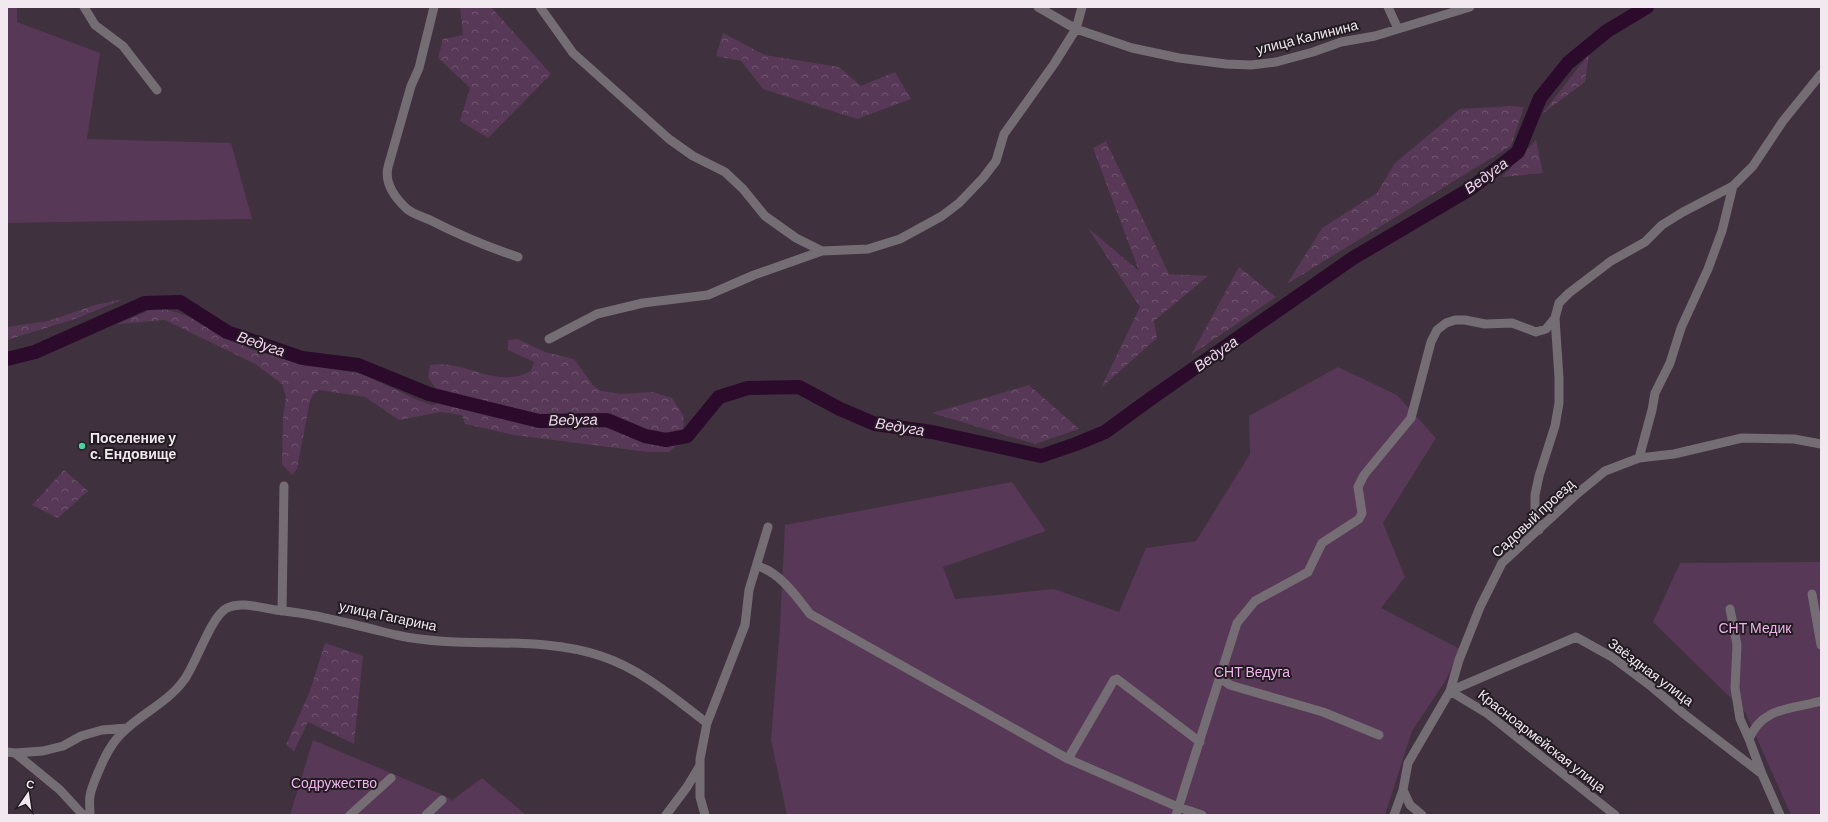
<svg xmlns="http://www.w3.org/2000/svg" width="1828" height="822" viewBox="0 0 1828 822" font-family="Barlow,sans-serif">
<defs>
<pattern id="forest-crowns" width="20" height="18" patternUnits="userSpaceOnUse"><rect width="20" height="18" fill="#573856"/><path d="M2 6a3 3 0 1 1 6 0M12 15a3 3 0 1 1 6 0" fill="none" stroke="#70556f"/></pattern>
</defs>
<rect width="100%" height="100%" fill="#3f313e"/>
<path fill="url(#forest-crowns)" d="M460,7H491L551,74L488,138L460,121L470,88L438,58L443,39L463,35Z
M723,33L765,55L839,67L861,86L895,72L911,99L857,119L763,89L741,61L716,56Z
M1589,54L1585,82L1542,114Z
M1510,106L1524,107L1511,146L1287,284L1322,228L1377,193L1395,163L1460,109Z
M1536,140L1543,173L1502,177Z
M1106,141L1169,274L1208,276L1154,321L1157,338L1101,388L1140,307L1088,228L1139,271L1093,148Z
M1239,267L1276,297L1191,355Z
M124,299L75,319L7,340V327L48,321L95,305Z
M158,307L185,315L252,350L302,364L362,374L420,401L432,405L441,402L439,393L428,377L430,365C466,359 496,390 531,371L534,362L508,350V340L518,339L545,352L574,359L593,385L601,391L622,394L653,392L672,398L683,415L684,425L677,445L669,452H648L514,435L465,424L462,415L441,412L399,420L365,397L319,390L313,395L310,401L297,469L292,475L282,464L283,416L286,397L282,384L255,364L165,320L117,324Z
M1029,385L1079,429L1035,444L932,413Z
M64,470L88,491L58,518L32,505Z
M325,643L363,656L354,744L308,722L294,751L286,745L310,691Z"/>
<path fill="#573856" d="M7,7H17V22L100,53L87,139L231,143L252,219L7,223Z
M1338,367L1397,395L1436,438L1383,523L1405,577L1381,608L1460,649L1446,680L1412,731L1385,815H787L771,740L780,626L785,525L1012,482L1046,531L943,567L955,599L1054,589L1119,612L1146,548L1196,541L1250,454L1249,416Z
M1815,562H1821V815H1791L1745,712L1653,622L1680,563Z
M313,740L450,798L451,801L482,778L526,815H290Z"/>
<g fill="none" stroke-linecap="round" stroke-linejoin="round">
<path stroke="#2b0a2b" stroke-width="14" d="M7,359L35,352L145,303L180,302L227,332L302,358L358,365L429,394L539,421L607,420L645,436L666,440L687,436L719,397L748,388L799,387L840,409L875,424L932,432L1041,456L1076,444L1105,432L1153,397L1353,258L1470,189L1518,152L1540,98L1568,63L1607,31L1647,7"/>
<path stroke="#756d74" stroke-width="9" d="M84,7L95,25L123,46L157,90
M434,7L419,68L411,86L388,167C384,184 395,198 407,209C413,214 423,217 430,220C459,235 488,247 518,257
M540,7L573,53L669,139L693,156L725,172L743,189L765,216L796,238L822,251
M1038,7L1076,29L1132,48L1179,58L1226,64L1251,65L1276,62L1313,52L1341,42L1375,36L1470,7
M1388,7L1398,29
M549,339L597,314L643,303L708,295L754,275L822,251L868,249L900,239L942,216L959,203L983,178L996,161L1004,134L1054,64L1076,29L1082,7
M1639,458L1652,410L1655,393L1670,363L1681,328L1708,269L1722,231L1733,186
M1539,530L1535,512V495L1539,476L1555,426L1559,403V378L1555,318L1559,303L1569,293L1611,261L1645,242L1662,225L1683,212L1733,186L1753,166L1783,121L1821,74
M757,566C780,572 797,597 810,614L1068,759L1114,680L1117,679L1200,742
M1812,594L1821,645
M1730,609L1737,645L1735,688L1740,719L1749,739L1762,774
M282,611L284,486
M1220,678L1230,685L1323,712L1379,735
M1450,691L1576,637L1612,657L1652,687L1684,714L1762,774L1780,815
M1450,691L1488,714L1615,815
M1749,739C1763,706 1791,710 1821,701
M7,752L15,753L60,790L83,815
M15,753L43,751L63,746L81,736L102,730L127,728
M1068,759L1178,807L1202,815
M1403,790L1410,805L1422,815
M90,815C90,809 89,802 90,796C91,787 104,758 109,750C126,719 164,708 184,680C196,664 211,616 227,608C242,601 261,608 276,610C292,612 309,614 325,618C349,623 372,629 396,635C463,650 535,634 601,656C641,669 674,698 707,723
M350,815L391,778
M426,815L442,800
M666,815L687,787L699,767
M705,815L700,797V759L707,723L745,625L749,590L768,527
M1176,815L1237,623L1255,601L1308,572L1322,543L1359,519L1362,513L1358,487L1364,475L1411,418L1431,342L1437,330L1446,323L1455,320H1465L1485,324L1512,323L1536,332L1546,329L1555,318
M1394,815L1403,790L1408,763L1450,691L1459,660L1480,607L1502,563L1578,493L1605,471L1639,458L1674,454L1742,438L1794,439L1821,444"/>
</g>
<circle fill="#46d49e" stroke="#221b21" stroke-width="1.5" cx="82" cy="446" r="4"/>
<g text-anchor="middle" stroke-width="4" stroke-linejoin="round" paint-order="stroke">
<g font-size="14" fill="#f1e8f0" stroke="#221b21">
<text transform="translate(1307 37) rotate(-14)" y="5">улица Калинина</text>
<text transform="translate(1533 518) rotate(-43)" y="5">Садовый проезд</text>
<text transform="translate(388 616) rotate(12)" y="5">улица Гагарина</text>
<text transform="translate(1651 672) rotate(37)" y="5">Звёздная улица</text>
<text transform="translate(1542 741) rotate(38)" y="5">Красноармейская улица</text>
</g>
<g font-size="14" font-weight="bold" fill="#f1e8f0" stroke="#221b21" text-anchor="start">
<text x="90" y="443">Поселение у<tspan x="90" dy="16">с. Ендовище</tspan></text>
</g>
<g font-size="14" fill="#f1b3ed" stroke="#221b21">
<text x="1755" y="633">СНТ Медик</text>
<text x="1252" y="677">СНТ Ведуга</text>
<text x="334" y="788">Содружество</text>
</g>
<g font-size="15" font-style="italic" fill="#f8d2f5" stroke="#221b21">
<text transform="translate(1486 176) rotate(-36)" y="5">Ведуга</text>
<text transform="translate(261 344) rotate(19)" y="5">Ведуга</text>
<text transform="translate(1216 354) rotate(-35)" y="5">Ведуга</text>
<text transform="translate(573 420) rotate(-1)" y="5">Ведуга</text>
<text transform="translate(900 427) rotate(9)" y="5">Ведуга</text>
</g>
</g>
<rect width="1828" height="822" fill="none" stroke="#f1e8f0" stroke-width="16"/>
<g transform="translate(28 794) rotate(13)" stroke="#221b21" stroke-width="3" paint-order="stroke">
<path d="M0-3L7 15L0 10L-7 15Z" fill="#f1e8f0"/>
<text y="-6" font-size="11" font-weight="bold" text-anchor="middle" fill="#f1e8f0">С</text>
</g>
</svg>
